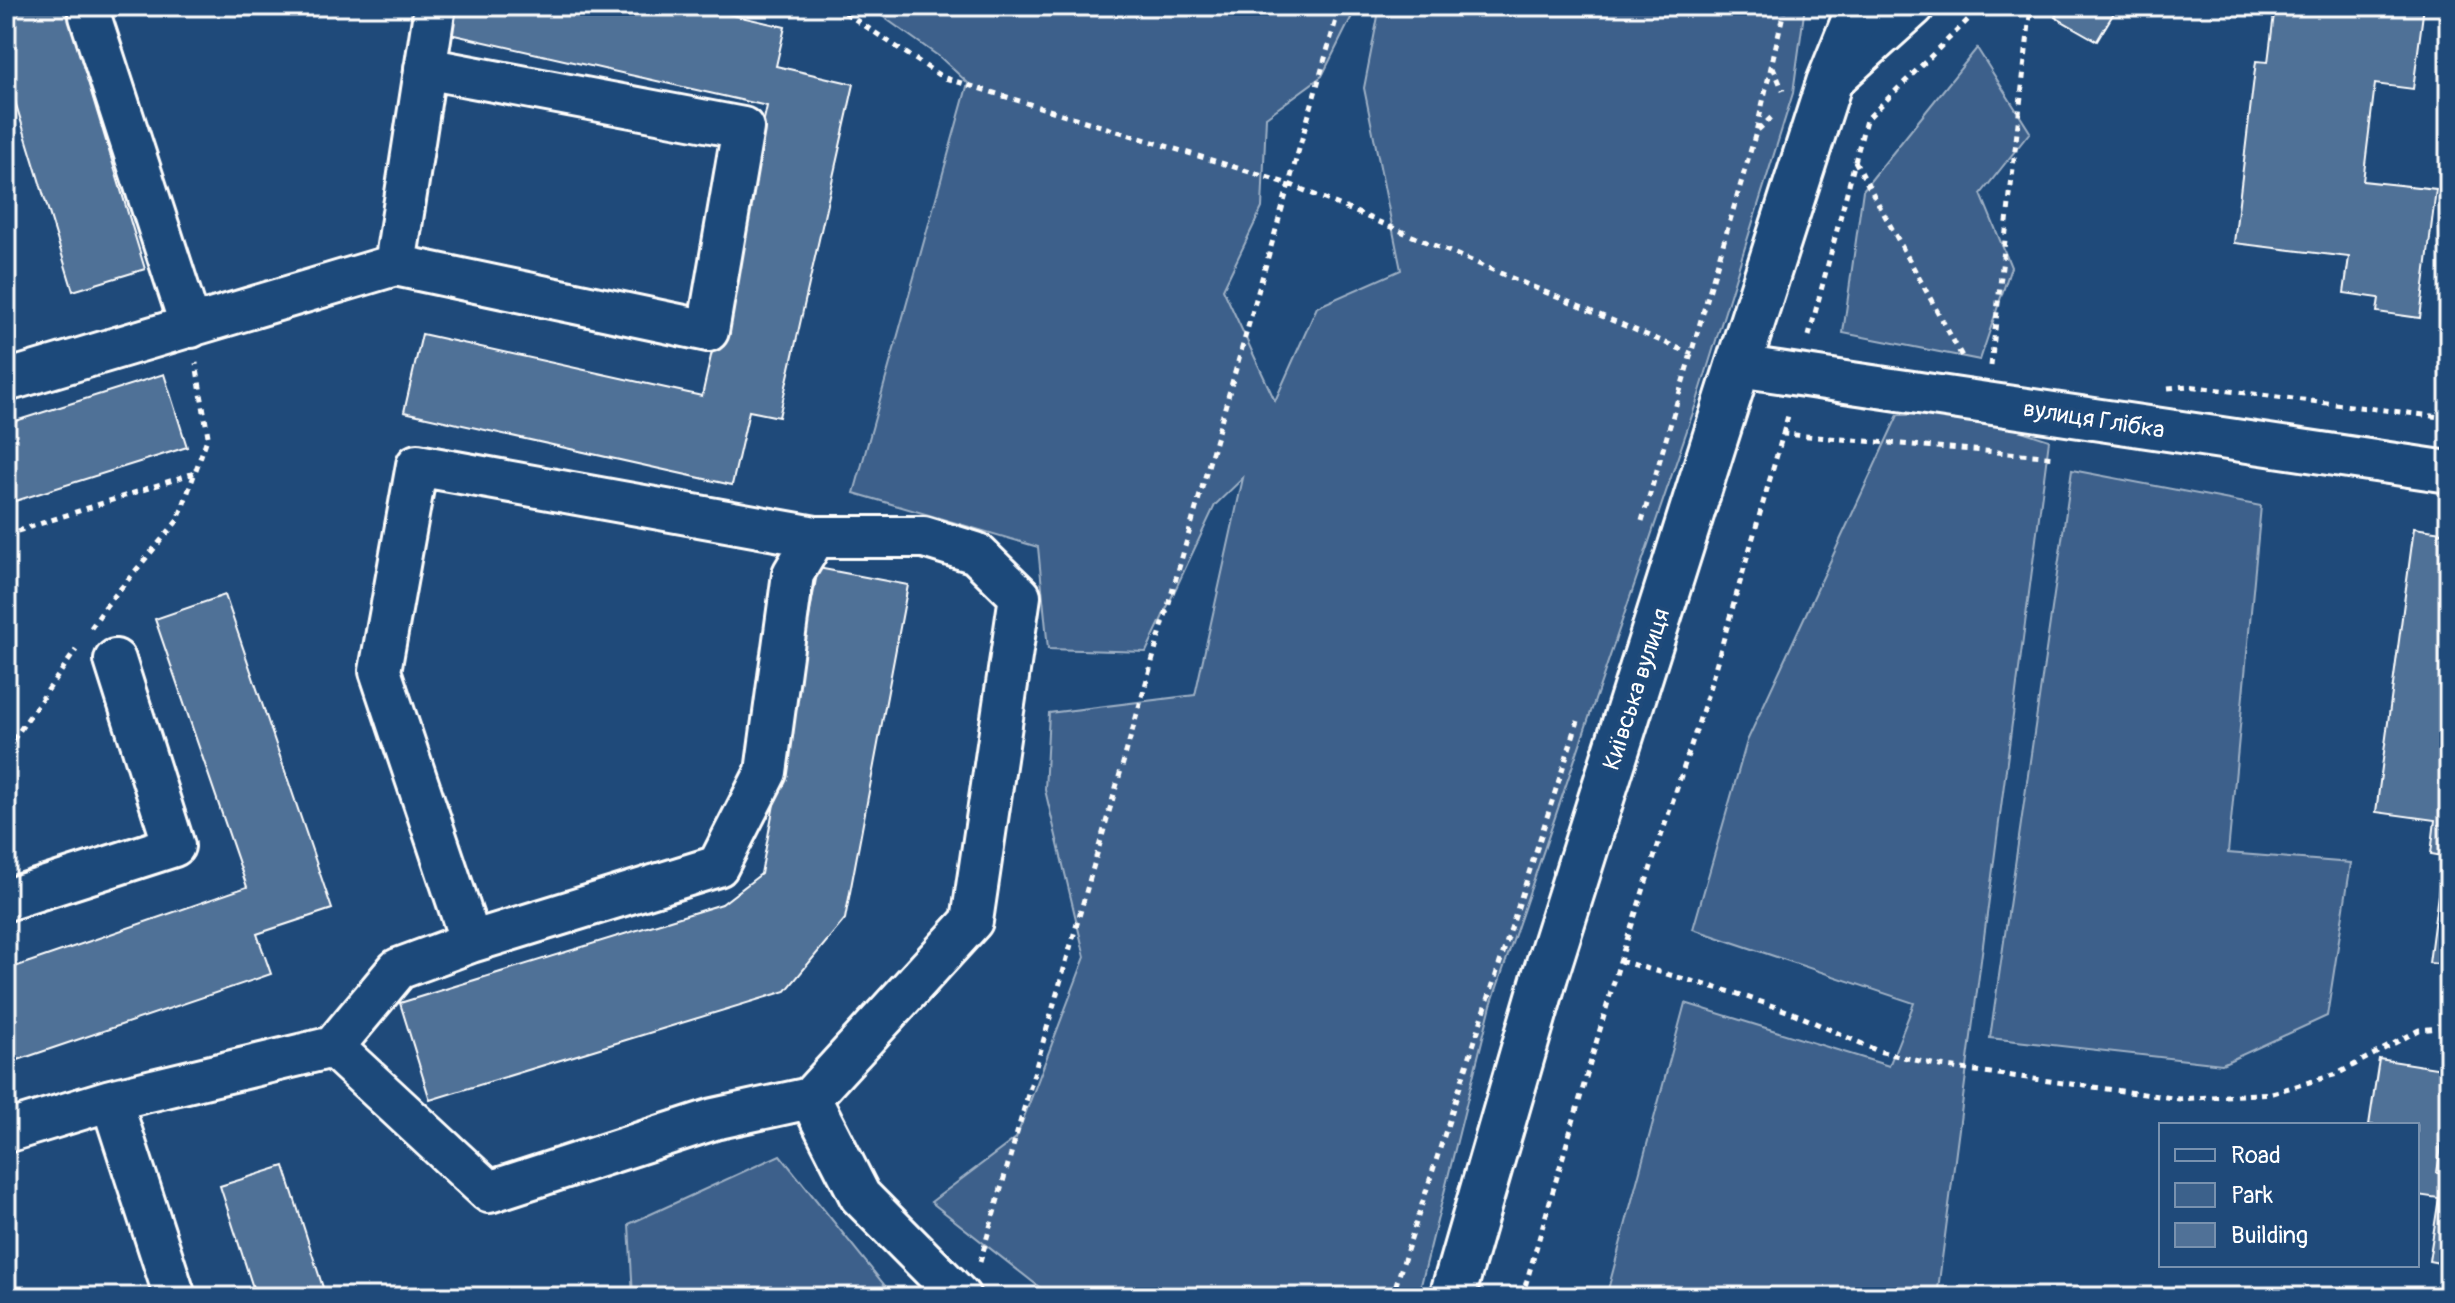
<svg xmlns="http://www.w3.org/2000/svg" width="2455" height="1303" viewBox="0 0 2455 1303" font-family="Pangolin,sans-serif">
<rect width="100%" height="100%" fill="#1f4a7a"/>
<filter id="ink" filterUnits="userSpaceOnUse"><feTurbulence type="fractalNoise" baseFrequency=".0125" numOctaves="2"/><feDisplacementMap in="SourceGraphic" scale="16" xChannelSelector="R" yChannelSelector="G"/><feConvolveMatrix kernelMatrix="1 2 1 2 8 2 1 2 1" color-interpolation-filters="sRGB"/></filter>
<g filter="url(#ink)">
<path fill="#3c618b" stroke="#9eb0c5" stroke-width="2" d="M868,6H1357L1322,76L1266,117L1262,208L1223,289L1275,401L1317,307L1401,270L1364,88L1380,6H1805L1793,93L1698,398L1491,1005L1418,1297H1052L931,1202L1016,1138L1085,957L1045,790L1049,713L1195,695L1243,478L1215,505L1146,652L1048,649L1038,547L854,493L968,83L941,58Z
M1977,48L2030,132L1981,194L2011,267L1980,360L1843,333L1863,190Z
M1966,413L2049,440L1937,1297H1606L1685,1003L1889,1066L1914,1003L1693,929L1747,741L1898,415Z
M2072,470L2261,506L2228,853L2351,863L2327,1016L2222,1064L1990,1038Z
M780,1155L894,1297H633L629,1224Z"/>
<path fill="#507197" stroke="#fff" stroke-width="2" d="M6,6H65L145,269L73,291L6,72Z
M447,6H693L785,27L776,66L854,84L779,417L749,411L732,485L404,412L422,334L702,396L767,106L441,32Z
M2061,6H2118L2097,41L2055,17Z
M2275,6H2424L2413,89L2375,84L2363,181L2436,189L2420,318L2377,312L2379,298L2344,293L2349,257L2234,243L2256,61L2268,62Z
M164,374L187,447L6,504V424Z
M2414,528L2449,533V965L2429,963L2443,856L2431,854L2435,820L2376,812Z
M818,568L908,585L845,919L786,991L430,1100L400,1003L722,904L761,874Z
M225,595L332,909L257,934L271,974L6,1064V970L247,887L155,619Z
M2379,1059L2449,1070V1094L2437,1173L2449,1175V1265L2429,1261L2439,1198L2417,1195V1125H2369Z
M284,1166L326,1297H256L220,1186Z"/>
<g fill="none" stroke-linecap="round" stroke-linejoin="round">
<defs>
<path id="minor" d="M90,16L191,327
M1829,83L1914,6
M395,265L435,6
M1738,366L2449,472
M6,381L395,265L708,331L743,128L425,68
M6,900L174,846L115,660
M471,942L380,671L417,465L815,537
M810,1098L860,1196L960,1297
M111,1100L175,1297
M6,1132L111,1100L333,1047L398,969L471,942L718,866L766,772L793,574L815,537H924L976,553L1020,596L972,921L810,1098L714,1119L489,1192L333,1047"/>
<path id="major" d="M1452,1297L1545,976L1738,366L1829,83L1860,6"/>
</defs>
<use href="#minor" stroke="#fff" stroke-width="46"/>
<use href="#major" stroke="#fff" stroke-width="50"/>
<path stroke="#fff" stroke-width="5" stroke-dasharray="6 6" stroke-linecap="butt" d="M835,6L942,77L1289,184L1692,354
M1773,67L1783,91
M1758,130L1774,115
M1855,161L1964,360
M1809,336L1866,120L1982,6
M1991,366L2031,6
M2168,388L2188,386L2449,418
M1783,434L1789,412
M1642,521L1756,132L1785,6
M6,535L194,473
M91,628L106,606L178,520L208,436L196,363
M6,750L76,650
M1620,961L1735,993L1793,1013L1878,1051L1940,1066L2180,1099L2272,1093L2337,1074L2419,1030L2449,1027
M980,1262L1340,6
M1392,1297L1578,721
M1522,1297L1620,961L1705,703L1783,434L2055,457"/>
<use href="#minor" stroke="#1f4a7a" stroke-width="40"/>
<use href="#major" stroke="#1f4a7a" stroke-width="44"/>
</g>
</g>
<g text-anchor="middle" stroke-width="8" stroke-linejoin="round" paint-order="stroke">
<g font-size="24" fill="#fff" stroke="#1f4a7a">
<text transform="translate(2094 419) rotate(9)" y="8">вулиця Глібка</text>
<text transform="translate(1636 689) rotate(-72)" y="8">Київська вулиця</text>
</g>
</g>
<rect width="2455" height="1303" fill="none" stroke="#1f4a7a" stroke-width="32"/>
<rect x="16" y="16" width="2423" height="1271" fill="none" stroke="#fff" stroke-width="3" filter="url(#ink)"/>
<rect x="2159" y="1123" width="260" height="144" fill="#1f4a7a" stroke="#7992af" stroke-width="2"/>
<rect x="2175" y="1149" width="40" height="12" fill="#1f4a7a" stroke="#7992af" stroke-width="2"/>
<text x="2231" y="1163" font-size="24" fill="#ffffff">Road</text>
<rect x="2175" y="1183" width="40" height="24" fill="#3c618b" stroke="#7992af" stroke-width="2"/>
<text x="2231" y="1203" font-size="24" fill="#ffffff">Park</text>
<rect x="2175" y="1223" width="40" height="24" fill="#507197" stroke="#7992af" stroke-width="2"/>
<text x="2231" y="1243" font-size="24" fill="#ffffff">Building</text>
</svg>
